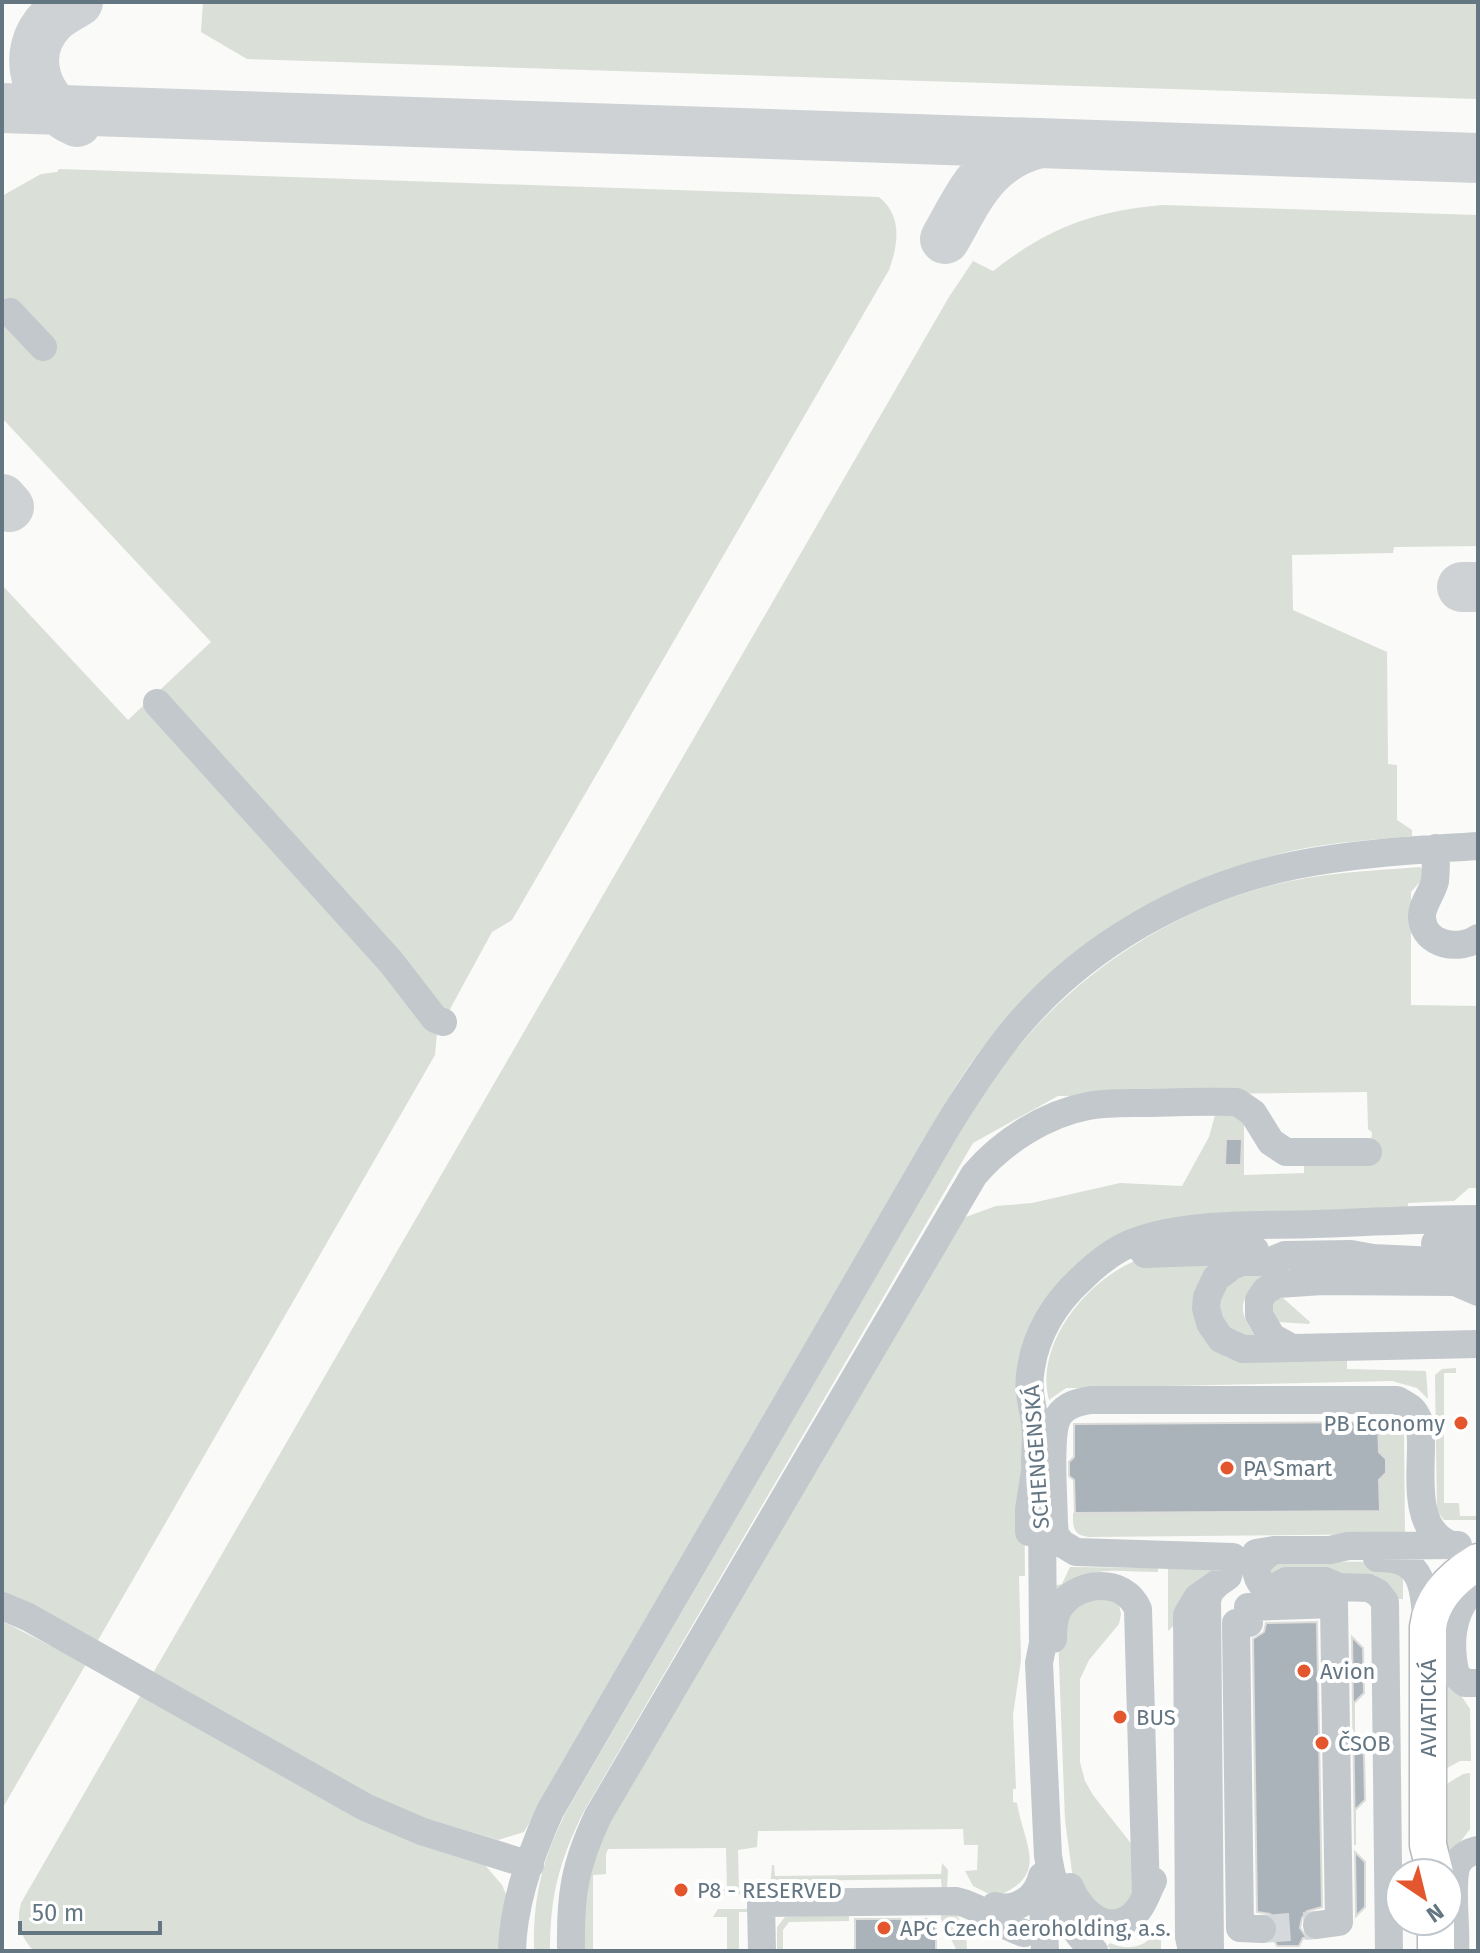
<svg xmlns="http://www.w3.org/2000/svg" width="1480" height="1953" viewBox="0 0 1480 1953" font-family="'Fira Sans',sans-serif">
<rect width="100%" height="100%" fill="#fafaf8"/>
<path fill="#dadfd7" d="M203,2H1478V99L247,59L201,32Z
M59,169L879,197C903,216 898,245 889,270L512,920L492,932L437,1033L435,1055L97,1642L2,1596V585L128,720L211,642L2,418V196L41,174L57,172Z
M1162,205L1478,215V546L1394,547L1393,553L1292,555L1293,610L1387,652L1388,764L1397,765V820L1412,830V836C1373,840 1334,842 1296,850C1155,882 1036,961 957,1084L524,1832L498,1840L389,1807L152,1675L949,297L973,261L993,271C1050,227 1091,212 1162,205Z
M1420,867L1423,870L1424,877L1411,892V1005L1477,1006V1188H1469L1454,1201L1408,1203V1211L1250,1213L1080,1271L1023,1397L1025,1576H1019L1021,1660L1013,1715L1016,1789H1013V1802L1017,1803C1024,1846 1051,1875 995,1897L973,1886L965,1871L977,1870L978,1845H964L963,1829L758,1831L757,1847L738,1850L739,1891H752V1894L714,1895V1890L727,1889L726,1848L608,1849L606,1854V1874L593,1875V1951H580V1919L595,1845L963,1218L996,1206L1032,1203L1120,1183L1182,1186L1209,1137L1217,1108L1244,1110V1175L1304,1173V1161L1370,1159L1372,1132L1368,1129L1367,1092L1058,1096L973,1143L583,1813C559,1862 550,1896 550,1951H534C533,1897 542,1860 566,1812L946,1155C962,1129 978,1102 995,1077C1061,984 1159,915 1269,886C1318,873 1369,871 1420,867Z
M1137,1260H1222L1204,1326L1347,1358V1369L1426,1371L1428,1399L1417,1388L1392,1381L1079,1388H1066L1049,1400C1034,1344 1087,1280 1137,1260Z
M1275,1274C1244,1293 1230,1305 1258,1338H1241L1218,1319V1285L1226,1275Z
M1283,1298L1310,1322L1309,1324L1279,1322L1273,1317L1271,1303L1276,1299Z
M1456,1368V1373H1444V1503H1459L1460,1516H1478V1520H1444L1437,1511L1435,1375L1442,1369Z
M1385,1415L1397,1418L1404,1432L1405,1532L1401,1534L1089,1537C1073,1535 1073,1528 1073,1513L1379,1511V1477L1386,1473L1379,1456L1378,1422Z
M1271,1561L1390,1562L1403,1569V1599H1391L1386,1583L1375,1575L1272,1574L1268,1573Z
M1219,1565L1181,1619L1168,1631V1568Z
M1070,1567L1158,1568V1572C1115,1572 1086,1562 1054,1597L1048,1587L1062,1584Z
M1092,1592L1119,1605L1121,1614L1119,1624L1089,1660L1080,1679V1762L1085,1781L1093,1795L1133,1846L1138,1895L1111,1915L1077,1890L1072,1872L1065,1820L1058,1636L1062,1613Z
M2,1621L86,1664L2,1809Z
M1440,1650L1452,1682L1470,1709L1471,1761H1460L1440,1772Z
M142,1693L484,1864L502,1885L508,1899L506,1951H34C20,1937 16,1922 21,1903Z
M1470,1773V1829L1447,1860L1440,1788L1463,1774Z
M942,1863L948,1870L947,1889L942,1892L941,1879L775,1881V1893L770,1889L772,1865H774L775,1876L941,1874Z
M718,1909H749L751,1912H739V1951H727V1917H713Z
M849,1914V1921L789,1922L783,1930V1951H777V1927L785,1917Z
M941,1914H956L966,1931L967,1951H957L941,1919Z
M1161,1921V1951H1113L1107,1946L1110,1943C1132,1953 1153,1945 1161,1921Z"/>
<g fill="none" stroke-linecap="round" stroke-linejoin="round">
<path stroke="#ced2d4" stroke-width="50" d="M2,108L1478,158
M77,122C36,105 18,53 52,19C59,12 69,7 78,2
M945,239C970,195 985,156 1041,143
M2,499L9,507
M1462,587H1478"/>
</g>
<path fill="#aab3b9" stroke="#dcdcda" stroke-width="2" d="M1226,1139H1242L1241,1165H1225Z
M1378,1422L1379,1452L1386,1459V1473L1379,1480L1380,1511L1075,1513L1074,1480L1069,1476V1462L1074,1457V1424Z
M1317,1622L1322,1907L1307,1911L1302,1918L1300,1928L1307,1938H1303L1299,1946H1277L1274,1940L1279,1931L1277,1921L1270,1914L1257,1912L1253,1639L1264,1632L1266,1623Z
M1352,1637L1363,1648L1364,1693L1354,1703V1745L1364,1755L1365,1800L1355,1810V1845Z
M1355,1852L1365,1862V1907L1356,1916Z
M855,1919H936V1951H855Z"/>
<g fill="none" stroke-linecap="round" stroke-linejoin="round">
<path stroke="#d5d9db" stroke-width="28" stroke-dasharray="28 14" stroke-linecap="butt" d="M1262,1929L1317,1925"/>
<defs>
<path id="major" d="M1435,1873L1428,1845V1627C1432,1597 1453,1577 1478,1562
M1436,1921V1951"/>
</defs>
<use href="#major" stroke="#b5babe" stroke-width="39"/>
<path stroke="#c3c8cc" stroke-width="28" d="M10,312L43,347
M157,703L391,962L435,1019L443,1022
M1436,848C1436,859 1436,871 1435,881C1432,894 1421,905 1422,918C1424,946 1460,951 1478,938
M1145,1254L1255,1250
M1478,1263L1373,1258L1351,1254L1285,1255L1268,1262H1242L1232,1266L1216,1278L1207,1297L1206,1308L1210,1323L1221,1339L1243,1349L1478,1344
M1292,1348L1272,1337L1259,1315V1300L1266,1290L1278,1284L1322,1281L1455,1282L1478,1292
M1035,1464C1035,1451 1037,1435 1035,1422C1032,1402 1027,1389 1031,1368C1036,1334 1055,1303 1080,1280C1096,1264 1113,1250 1134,1242C1187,1222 1258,1226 1315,1224C1369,1222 1423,1219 1478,1219
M1042,1513L1043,1643L1039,1663L1048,1856C1054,1893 1066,1925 1094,1951
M1029,1532V1510L1035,1471
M1274,1550C1259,1559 1250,1570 1263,1586L1274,1588L1286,1581H1325L1339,1587L1369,1588L1378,1593L1385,1602L1389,1951
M1256,1553L1274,1550H1330L1348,1546L1458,1545
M1377,1558C1424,1557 1423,1586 1427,1624
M1478,1584C1452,1608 1448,1642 1456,1675L1465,1683H1478
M2,1606L28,1617L365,1807L421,1831L530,1865
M1053,1639C1053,1628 1053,1617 1059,1608C1077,1580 1124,1577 1138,1609L1146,1895
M1042,1877L1045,1951
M1070,1887C1081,1915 1113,1940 1138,1910C1145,1901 1148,1890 1153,1881
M995,1906C1017,1912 1037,1898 1042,1876
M1262,1929L1240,1928L1236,1623H1249L1248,1607L1334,1604L1339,1922L1317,1925
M512,1951C513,1905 531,1853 550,1811L941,1137C963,1100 986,1064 1013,1031C1084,945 1188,887 1296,865C1356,853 1418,850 1478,846
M571,1951C570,1896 574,1867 598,1816L974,1175C1002,1142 1045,1114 1088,1106C1109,1102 1130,1103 1150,1103C1179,1102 1208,1101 1237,1102L1253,1113L1271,1142L1286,1152H1368
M762,1951L761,1903L956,1901C982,1906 998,1926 1024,1933
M1192,1951L1189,1937L1187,1615L1197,1598L1228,1576L1233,1557L1076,1552L1061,1543L1055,1534L1054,1524C1054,1502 1048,1434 1058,1417C1065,1405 1078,1402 1091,1400H1397C1404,1404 1412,1407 1416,1415C1421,1422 1420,1431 1421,1439C1422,1473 1411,1531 1452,1545
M1210,1951L1207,1600L1210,1591L1217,1584
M1455,1951C1457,1930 1450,1881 1457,1865C1461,1856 1469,1852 1478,1850"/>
<use href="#major" stroke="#fff" stroke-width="36"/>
<path stroke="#c3c8cc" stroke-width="28" d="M1435,1243L1478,1237"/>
</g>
<g fill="#e4572e" stroke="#fff" stroke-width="3">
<circle cx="1461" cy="1423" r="8"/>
<circle cx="1227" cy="1468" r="8"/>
<circle cx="1304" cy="1671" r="8"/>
<circle cx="1120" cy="1717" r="8"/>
<circle cx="1322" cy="1743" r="8"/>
<circle cx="681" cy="1890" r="8"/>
<circle cx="884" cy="1928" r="8"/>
</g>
<g text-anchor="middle" stroke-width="8" stroke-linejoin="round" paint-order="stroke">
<g font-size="22" fill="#657683" stroke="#fff" text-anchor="start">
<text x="1445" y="1431" text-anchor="end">PB Economy</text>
<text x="1243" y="1476">PA Smart</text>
<text x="1320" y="1679">Avion</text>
<text x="1136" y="1725">BUS</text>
<text x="1338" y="1751">ČSOB</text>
<text x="697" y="1898">P8 - RESERVED</text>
<text x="900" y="1936">APC Czech aeroholding, a.s.</text>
</g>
<g font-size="22" fill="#657683" stroke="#fff">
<text transform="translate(1036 1457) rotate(-94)" y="8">SCHENGENSKÁ</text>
<text transform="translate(1428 1708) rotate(-90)" y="8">AVIATICKÁ</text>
</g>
</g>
<rect width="1480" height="1953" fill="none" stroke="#657683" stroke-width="8"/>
<g transform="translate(1424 1897) rotate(145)"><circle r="38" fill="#ffffff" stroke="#c1c8cd" stroke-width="2"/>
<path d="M0-6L14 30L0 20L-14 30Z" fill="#e4572e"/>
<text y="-12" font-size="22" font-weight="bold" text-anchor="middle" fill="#657683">N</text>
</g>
<path d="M20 1921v12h140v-12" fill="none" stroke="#657683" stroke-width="4"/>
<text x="32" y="1921" font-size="24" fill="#657683" stroke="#ffffff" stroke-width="6" paint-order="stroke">50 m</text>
</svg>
